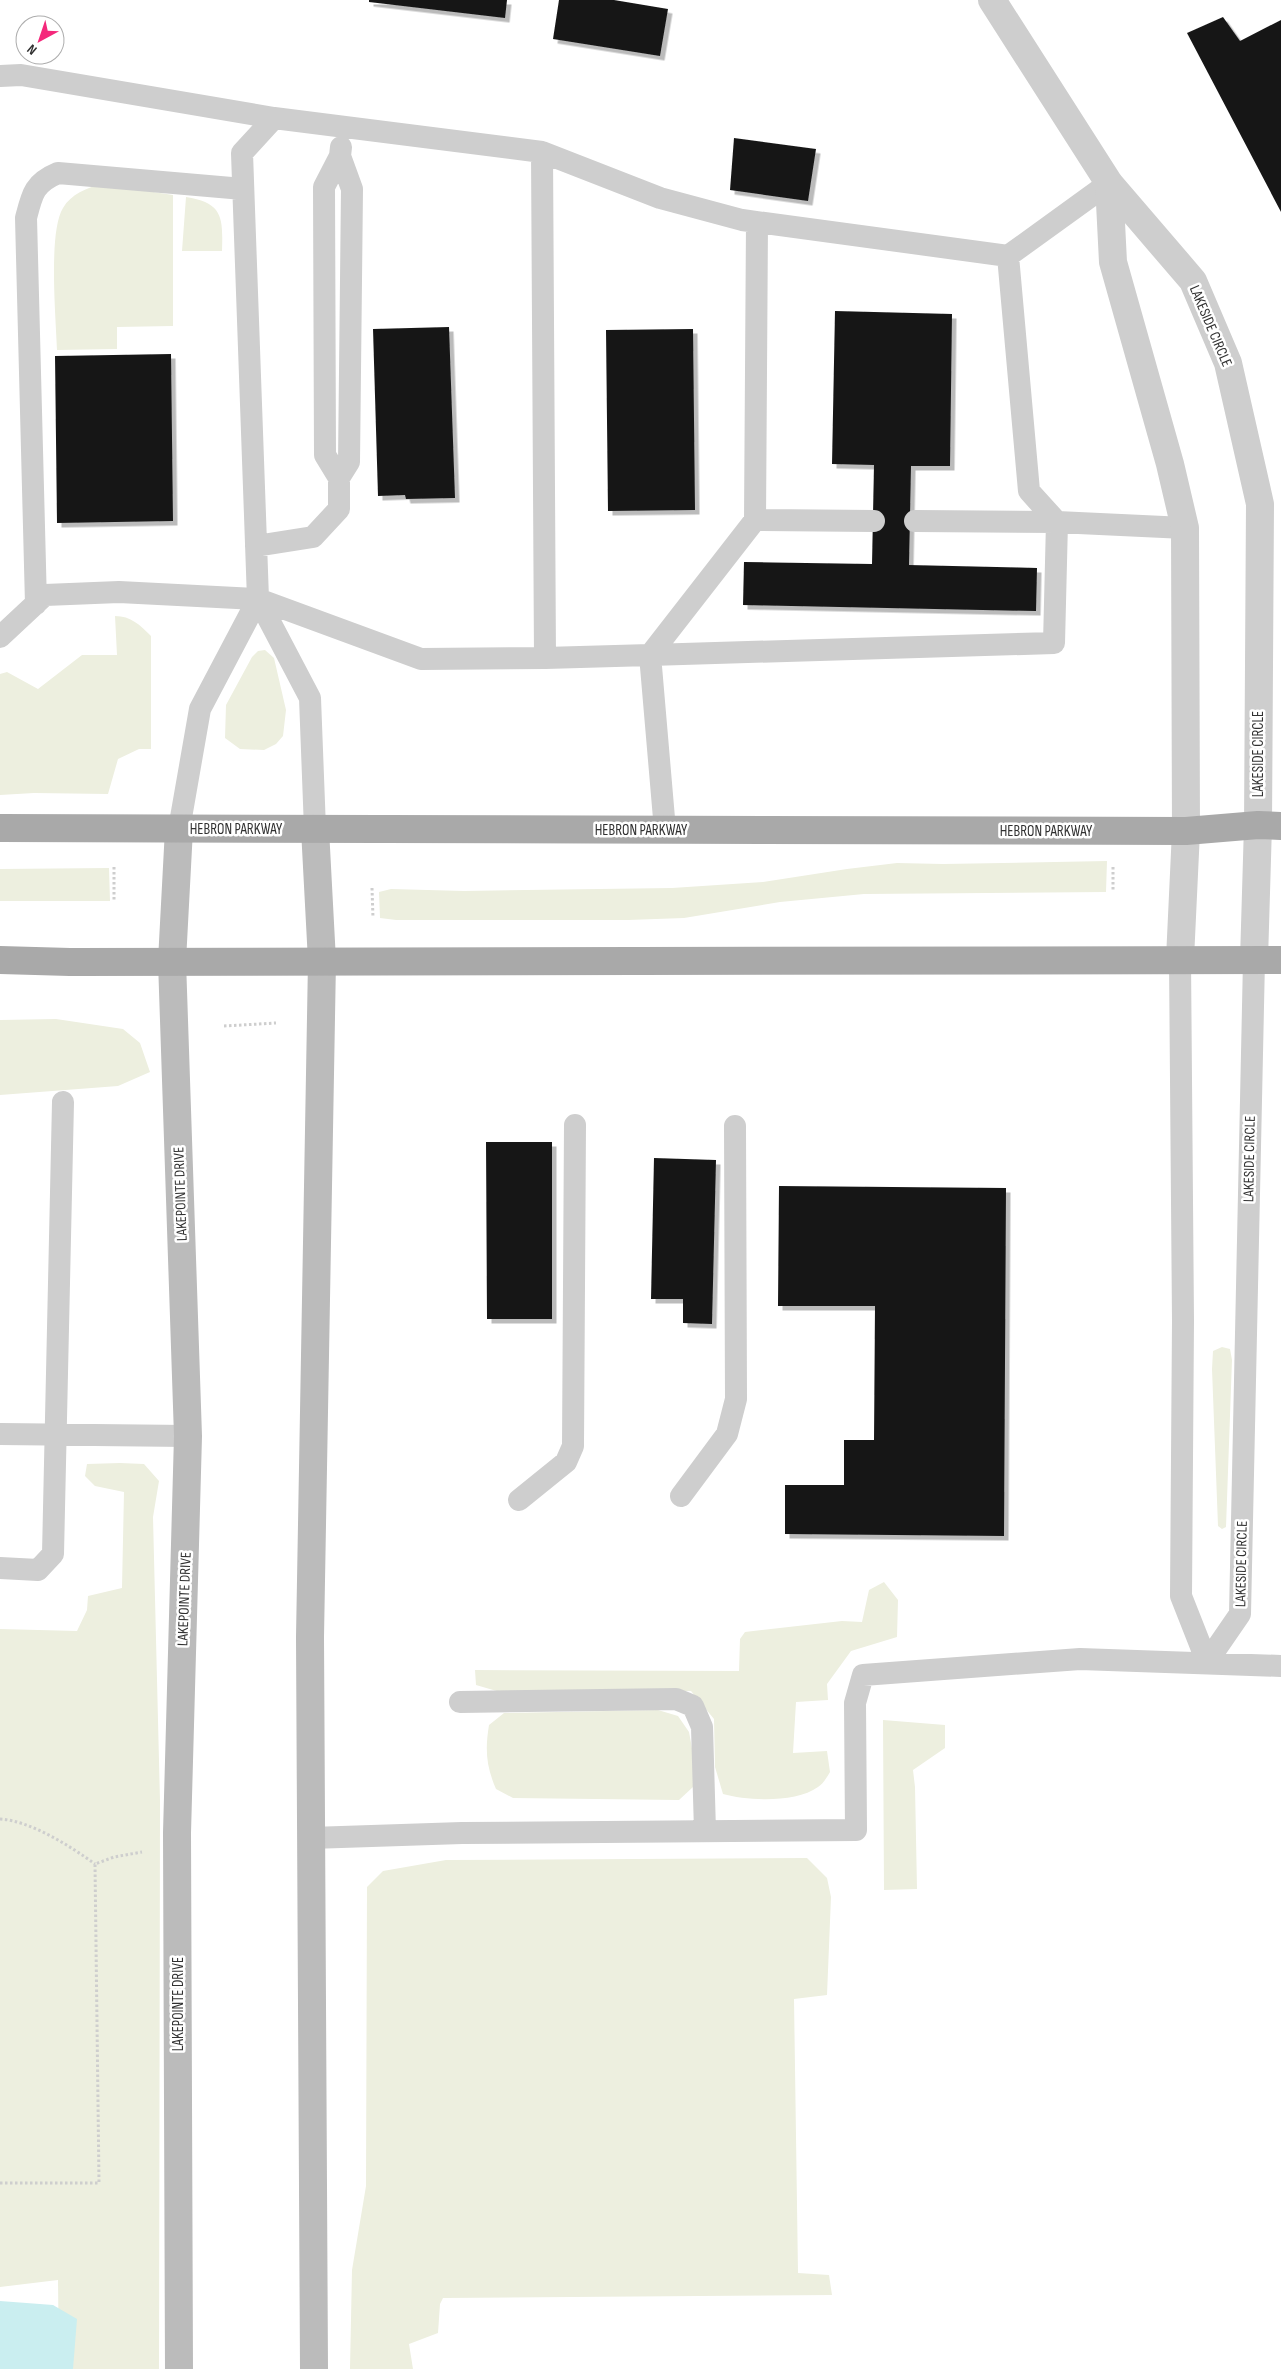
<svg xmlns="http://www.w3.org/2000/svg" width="1281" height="2369" viewBox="0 0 1281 2369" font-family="'Sofia Sans Condensed',sans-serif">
<defs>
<filter id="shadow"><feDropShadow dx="4.5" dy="4.5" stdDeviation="0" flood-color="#0004"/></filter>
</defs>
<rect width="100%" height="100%" fill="#fff"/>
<path fill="#edefdf" d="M101,184L173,195V326L117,327V349L57,350C56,319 48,232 63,208C71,194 87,188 101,184Z
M186,197C223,203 223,217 222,251H182Z
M115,616C131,616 140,625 151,636V749H139L118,759L108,794L34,793L0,795V674L7,672L38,689L82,655H117Z
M265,650L274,658L286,710L283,736L276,744L264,750L240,749L225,738L226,705L252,657L258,651Z
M1107,861L1106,892L864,894L780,902L684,918L628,920H396L380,918L379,892L391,889L464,891L672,888L763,882L847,869L897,863L943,864Z
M109,868L110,901H0V869Z
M56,1019L123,1029L140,1043L150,1072L118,1086L0,1095V1020Z
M1222,1347L1230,1349L1232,1360L1226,1527L1222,1529L1218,1526L1212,1369L1213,1351Z
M120,1463L144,1464L159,1481L153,1517L160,1801L159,2369H59L58,2280L0,2287V1629L77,1631L87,1610L88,1596L122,1588L124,1492L95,1486L85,1476L87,1464Z
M884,1582L898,1600L897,1637L851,1651L827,1684L828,1700L796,1702L793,1753L827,1751L830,1772C827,1777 823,1784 818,1787C796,1803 748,1801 723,1794L715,1767L714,1719L691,1691L500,1692L476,1685L475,1670L739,1671L740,1639L745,1632L842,1621L862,1622L869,1590Z
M658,1710L678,1716L689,1732L696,1770L693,1787L679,1800L513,1798L496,1789C486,1766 485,1749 489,1725L504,1713Z
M883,1720L945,1725V1748L913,1770L915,1787L917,1889L884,1890Z
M807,1858L827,1878L831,1897L827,1995L794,1999L798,2273L829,2275L832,2295L443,2298L440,2304L438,2333L409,2344L413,2369H350L352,2270L366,2186L367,1887L383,1871L446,1860Z"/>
<path fill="#caeef0" d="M0,2301L53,2305L77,2319L73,2369H0Z"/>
<path fill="#181818" filter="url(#shadow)" d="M369,0H507L505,18L369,2Z
M559,0H614L668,9L660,56L553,39Z
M1223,17L1240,41L1281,20V212L1187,33Z
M734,138L816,149L808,201L730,190Z
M835,311L952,314L950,466H911L909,565L1037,568L1036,611L743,605L744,562L872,564L874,465L832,464Z
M449,327L455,498L406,499L405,495L378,496L373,329Z
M693,329L695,510L608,511L606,330Z
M171,354L173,521L57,523L55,356Z
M486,1142H552V1319H487Z
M654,1158L716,1160L712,1324L683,1323V1299H651Z
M779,1186L1006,1188L1004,1536L785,1534V1485H844V1440H874L875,1306H778Z"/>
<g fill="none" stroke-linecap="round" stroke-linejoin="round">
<path stroke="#cecece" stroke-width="3" stroke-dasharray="2.5 2.5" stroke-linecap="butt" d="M114,867V900
M1113,867V890
M372,888L373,918
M224,1026L276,1023
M0,1819C31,1821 70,1846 95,1864
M0,2183H99L95,1864L114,1857L142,1852"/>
<path stroke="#cecece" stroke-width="22" d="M0,76L21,75L274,118
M542,152L660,198L742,220L1008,256
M1109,183L1008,256L1029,491L1057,522L1185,528
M757,222L755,520L650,655L1054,643L1057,522L915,521
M339,478L325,455L324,187L340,156L341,147
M755,520L874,521
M256,546L313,537L339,509V478L349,462L352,189L340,156
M36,604L26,218C32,194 34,183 58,173L243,189
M0,637L45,595L119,592L258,599L421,659L545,658L542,152L274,118L242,153L258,599
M545,658L650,655L665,830
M179,829L200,709L258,599L310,698L315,829
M1180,959L1183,1321L1181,1596L1207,1662
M0,1434L188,1436
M681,1496L727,1434L736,1399L735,1126
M519,1500L566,1462L573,1446L575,1125
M0,1568L38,1570L53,1554L63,1102
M1207,1662L1240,1614L1254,960
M460,1702L676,1699L693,1706L702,1727L705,1831
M311,1838L462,1833L856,1830L855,1703L863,1675L1080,1659L1281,1666"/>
<path stroke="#cecece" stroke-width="28" d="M992,0L1109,183L1193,281L1228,363L1260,504L1258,825L1254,960
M1109,183L1113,262L1170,464L1185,528L1186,831L1180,959"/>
<path stroke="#bbb" stroke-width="28" d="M179,2369L177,1833L188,1436L172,961L179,829
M314,2369L310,1637L322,961L315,829"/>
<path stroke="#a9a9a9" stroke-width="28" d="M0,828L1186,831L1258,825L1281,826
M0,960L70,962L1281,960"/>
</g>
<g text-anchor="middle" stroke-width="5" stroke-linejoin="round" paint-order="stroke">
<g font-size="15" fill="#313131" stroke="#fff">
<text transform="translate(1211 326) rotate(67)" y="5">LAKESIDE CIRCLE</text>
<text transform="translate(1258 754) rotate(-90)" y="5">LAKESIDE CIRCLE</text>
<text x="236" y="834">HEBRON PARKWAY</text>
<text x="641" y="835">HEBRON PARKWAY</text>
<text x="1046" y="836">HEBRON PARKWAY</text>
<text transform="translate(1249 1159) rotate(-89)" y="5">LAKESIDE CIRCLE</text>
<text transform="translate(180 1194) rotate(-92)" y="5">LAKEPOINTE DRIVE</text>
<text transform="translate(1241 1564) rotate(-89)" y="5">LAKESIDE CIRCLE</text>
<text transform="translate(184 1599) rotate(-88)" y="5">LAKEPOINTE DRIVE</text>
<text transform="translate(178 2004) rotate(-90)" y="5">LAKEPOINTE DRIVE</text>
</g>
</g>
<g transform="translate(40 40) rotate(220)"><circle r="24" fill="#ffffff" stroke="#adadad"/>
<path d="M0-4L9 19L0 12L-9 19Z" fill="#f4287b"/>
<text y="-8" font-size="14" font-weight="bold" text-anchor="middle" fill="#313131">N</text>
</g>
</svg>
